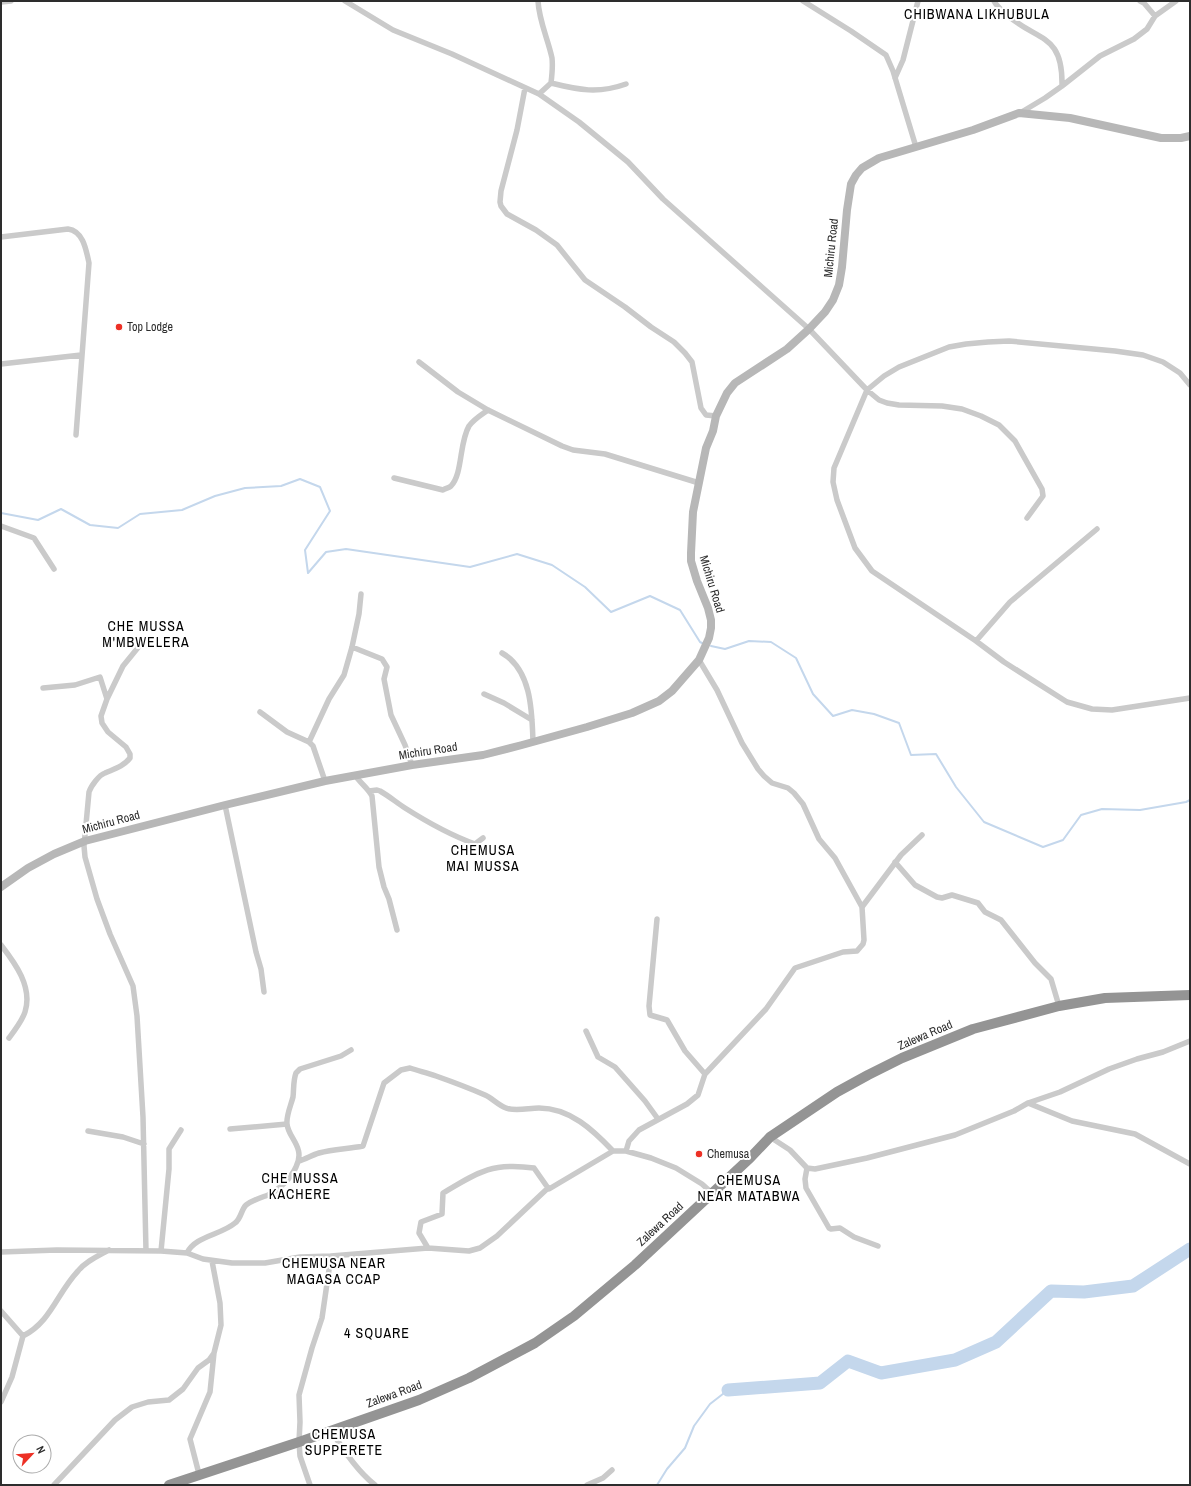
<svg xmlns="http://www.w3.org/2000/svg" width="1191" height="1486" viewBox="0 0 1191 1486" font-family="'Archivo Narrow',sans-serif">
<rect width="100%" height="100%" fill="#fff"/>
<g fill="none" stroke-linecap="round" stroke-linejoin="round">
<path stroke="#c4d7ec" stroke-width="2" d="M1,513L38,520L61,509L90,525L118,528L140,514L182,510L215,496L245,488L281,486L300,479L320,487L330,511L305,550L308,573L326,552L346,549L470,567L517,554L552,565L585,587L611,612L650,596L680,610L700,642L704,644
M711,646L725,649L749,641L771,642L796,658L813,694L833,716L852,710L874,714L899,723L911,755L936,754L956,787L984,822L1043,847L1063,840L1081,815L1102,809L1140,810L1186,802L1190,800
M657,1485L667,1469L685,1448L694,1426L710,1404L728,1390"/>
<path stroke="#c4d7ec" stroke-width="13" d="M728,1390L820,1383L848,1361L881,1373L955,1360L996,1342L1051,1291L1084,1292L1133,1286L1190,1249"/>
<path stroke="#cacaca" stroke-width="5.5" d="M345,1L393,30L452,54L539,94L579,122L628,162L663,199L809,329L867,390L879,400L887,403L899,405L942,406L962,409L981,416L999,425L1015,441L1042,489L1043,496L1027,518
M538,1C539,21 548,39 552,58C553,67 552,75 551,83
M803,1L851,31L886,55L893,71L916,147
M994,1C997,7 1002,10 1007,15C1038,42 1063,33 1062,86L1045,98L1020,113
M1140,1L1144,3L1155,16
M1,2L11,1
M895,78L903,60L918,1
M1062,86L1100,56L1134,39L1147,29L1155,16L1176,1
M525,88L517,130L501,191L500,202L501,206L507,214L536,230L557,245L585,280L625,307L651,327L674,342L685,353L692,362L701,408L706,415L716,416
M539,94L551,83C579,90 598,94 626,84
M1,237L68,229C83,231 86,249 89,263L76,435
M419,362L458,392L488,410L562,446L573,450L605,454L699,483
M1,364L81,355
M1190,385L1180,373L1163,362L1143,355L1115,351L1009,341L988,342L966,344L949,347L899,367L884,376L867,390L834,468L833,482L837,500L855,548L872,571L976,641L1004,662L1067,702L1092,709L1112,710L1190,698
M394,478L443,490C446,488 449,488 451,486C463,473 459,443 469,426C474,419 481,415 488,410
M1,526L34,538L54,569
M145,639L123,666L107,699L101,716L102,723L108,732L126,747L130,754V758C123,767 114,769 105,773C99,775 91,786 89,792L84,846L85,857L97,899L110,934L133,986L137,1016L143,1117L146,1251
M976,641L1010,602L1097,529
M352,647L382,659L387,667L384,679L391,715L405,745L412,765
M502,653C532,670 532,713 533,742
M43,688L75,685L100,677L107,699
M484,694L504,703L532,720
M260,712L287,732L309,742L313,746L325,781
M309,742L329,699L344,675L352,647L359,614L361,594
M355,775C360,783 368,788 372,796L379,867L384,887L389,899L397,930
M369,791L377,790L380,791C389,796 397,803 405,808C427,822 450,835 475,844L483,838
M225,805L256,952L261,969L264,992
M895,862L915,885L937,897L942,898L952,895L978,903L985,912L1001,920L1035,963L1051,979L1059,1006
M862,907L901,855L922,835
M657,919L649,1006L650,1015L667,1020L685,1051L705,1074
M1,945C15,963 33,987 25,1012C22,1021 15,1030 9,1038
M586,1031L598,1057L615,1067L645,1101L658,1119
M1028,1103L1072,1121L1135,1134L1190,1164
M230,1129L287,1124
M88,1131L123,1137L144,1144
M770,1137L790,1150L807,1168L815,1169L867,1158L955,1135L1014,1111L1028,1103L1060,1092L1109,1069L1137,1059L1163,1052L1190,1041
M626,1151L629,1141L639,1130L687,1104L698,1095L705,1074L766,1009L795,968L843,952L857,951L863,944L864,940L862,907L835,858L819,839L803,804L794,793L788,788L772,783L764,776L758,769L742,743L717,690L699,660
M299,1161C306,1159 312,1155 319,1153C334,1149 348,1149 363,1146L384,1083L401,1070L410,1068C419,1071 428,1073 436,1076C453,1082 469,1088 485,1095C492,1098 498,1105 506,1108C515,1112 529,1108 539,1108C570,1108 593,1130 613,1151
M807,1168L805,1179L806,1188L829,1228L831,1229L840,1228L854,1237L878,1246
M428,1248L419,1233L421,1222L442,1214L443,1193C478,1172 492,1162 534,1168L548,1188
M161,1251L169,1169V1149L181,1130
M1,1252L57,1250L161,1251L187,1253L203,1259L232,1263H265L300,1257L331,1256L428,1248L469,1251L480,1248L497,1236L548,1188L549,1189L613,1151H626L651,1158L676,1168L702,1184L712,1193
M187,1253C195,1236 221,1235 235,1223C241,1219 241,1210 246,1205C253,1200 260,1198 268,1195C279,1190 291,1178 296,1167C306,1147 288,1138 287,1124C286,1116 291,1105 293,1097C294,1089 293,1081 296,1073L300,1069L341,1056L351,1050
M1,1311L23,1336
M1,1402L12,1377L23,1336C51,1322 57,1293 78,1271C86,1261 98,1256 109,1250
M331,1430C343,1450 357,1471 375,1485
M199,1474L190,1439L210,1392L214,1353L221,1325L220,1303L212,1261
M54,1485L115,1420L132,1407L148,1402L169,1400L183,1389L198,1368L209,1360L214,1353
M310,1485L300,1456L299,1442L300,1422L299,1395L312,1348L322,1318L331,1256
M587,1485L603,1478L612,1470"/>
<path stroke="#b7b7b7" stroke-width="8" d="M1,887L28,868L54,854L85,841L225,805L325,781L412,765L483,755L522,745L587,727L632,713L659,701L672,691L699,660L709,638L711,628V620L708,608L697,581L691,561V553L693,512L706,448L713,431L716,416L727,393L735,383L787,349L809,329L825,312L833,300L839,285L842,267L847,210L851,184L856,175L862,168L879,158L973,130L1019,113L1070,118L1161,138H1181L1190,136"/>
<path stroke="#949494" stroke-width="10" d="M169,1485L299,1442L419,1400L469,1378L535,1343L574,1316L635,1265L750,1158L770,1137L837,1092L868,1075L902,1058L973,1029L1059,1006L1105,998L1190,995"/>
</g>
<g fill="#ed3025" stroke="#fff" stroke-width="1.5">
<circle cx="119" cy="327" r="4"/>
<circle cx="699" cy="1154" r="4"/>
</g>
<g text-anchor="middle" stroke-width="4" stroke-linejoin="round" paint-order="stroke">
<g font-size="12" fill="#2d2d2d" stroke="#fff">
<text transform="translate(831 248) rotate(-84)" y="4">Michiru Road</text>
<text transform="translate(712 584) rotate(73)" y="4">Michiru Road</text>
<text transform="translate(428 751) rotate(-9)" y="4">Michiru Road</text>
<text transform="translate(111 822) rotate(-15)" y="4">Michiru Road</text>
<text transform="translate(925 1035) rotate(-23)" y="4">Zalewa Road</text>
<text transform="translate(660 1224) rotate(-43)" y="4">Zalewa Road</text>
<text transform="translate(394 1394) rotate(-20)" y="4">Zalewa Road</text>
</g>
<g font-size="12" fill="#2d2d2d" stroke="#fff" text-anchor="start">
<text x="127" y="331">Top Lodge</text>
<text x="707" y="1158">Chemusa</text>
</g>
<g font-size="14" letter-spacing="1" fill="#000" stroke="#fff">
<text x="977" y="19">CHIBWANA LIKHUBULA</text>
<text x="146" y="631">CHE MUSSA<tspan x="146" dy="16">M'MBWELERA</tspan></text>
<text x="483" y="855">CHEMUSA<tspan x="483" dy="16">MAI MUSSA</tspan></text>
<text x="300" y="1183">CHE MUSSA<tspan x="300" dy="16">KACHERE</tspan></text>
<text x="749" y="1185">CHEMUSA<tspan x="749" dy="16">NEAR MATABWA</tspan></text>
<text x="334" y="1268">CHEMUSA NEAR<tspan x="334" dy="16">MAGASA CCAP</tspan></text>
<text x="377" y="1338">4 SQUARE</text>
<text x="344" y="1439">CHEMUSA<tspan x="344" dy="16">SUPPERETE</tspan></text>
</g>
</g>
<rect width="1191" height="1486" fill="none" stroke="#2d2d2d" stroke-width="4"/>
<g transform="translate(32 1454) rotate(64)"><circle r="19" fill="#ffffff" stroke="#ababab"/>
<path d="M0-3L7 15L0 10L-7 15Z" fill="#ed3025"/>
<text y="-6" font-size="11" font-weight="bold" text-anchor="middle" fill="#2d2d2d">N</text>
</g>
</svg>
